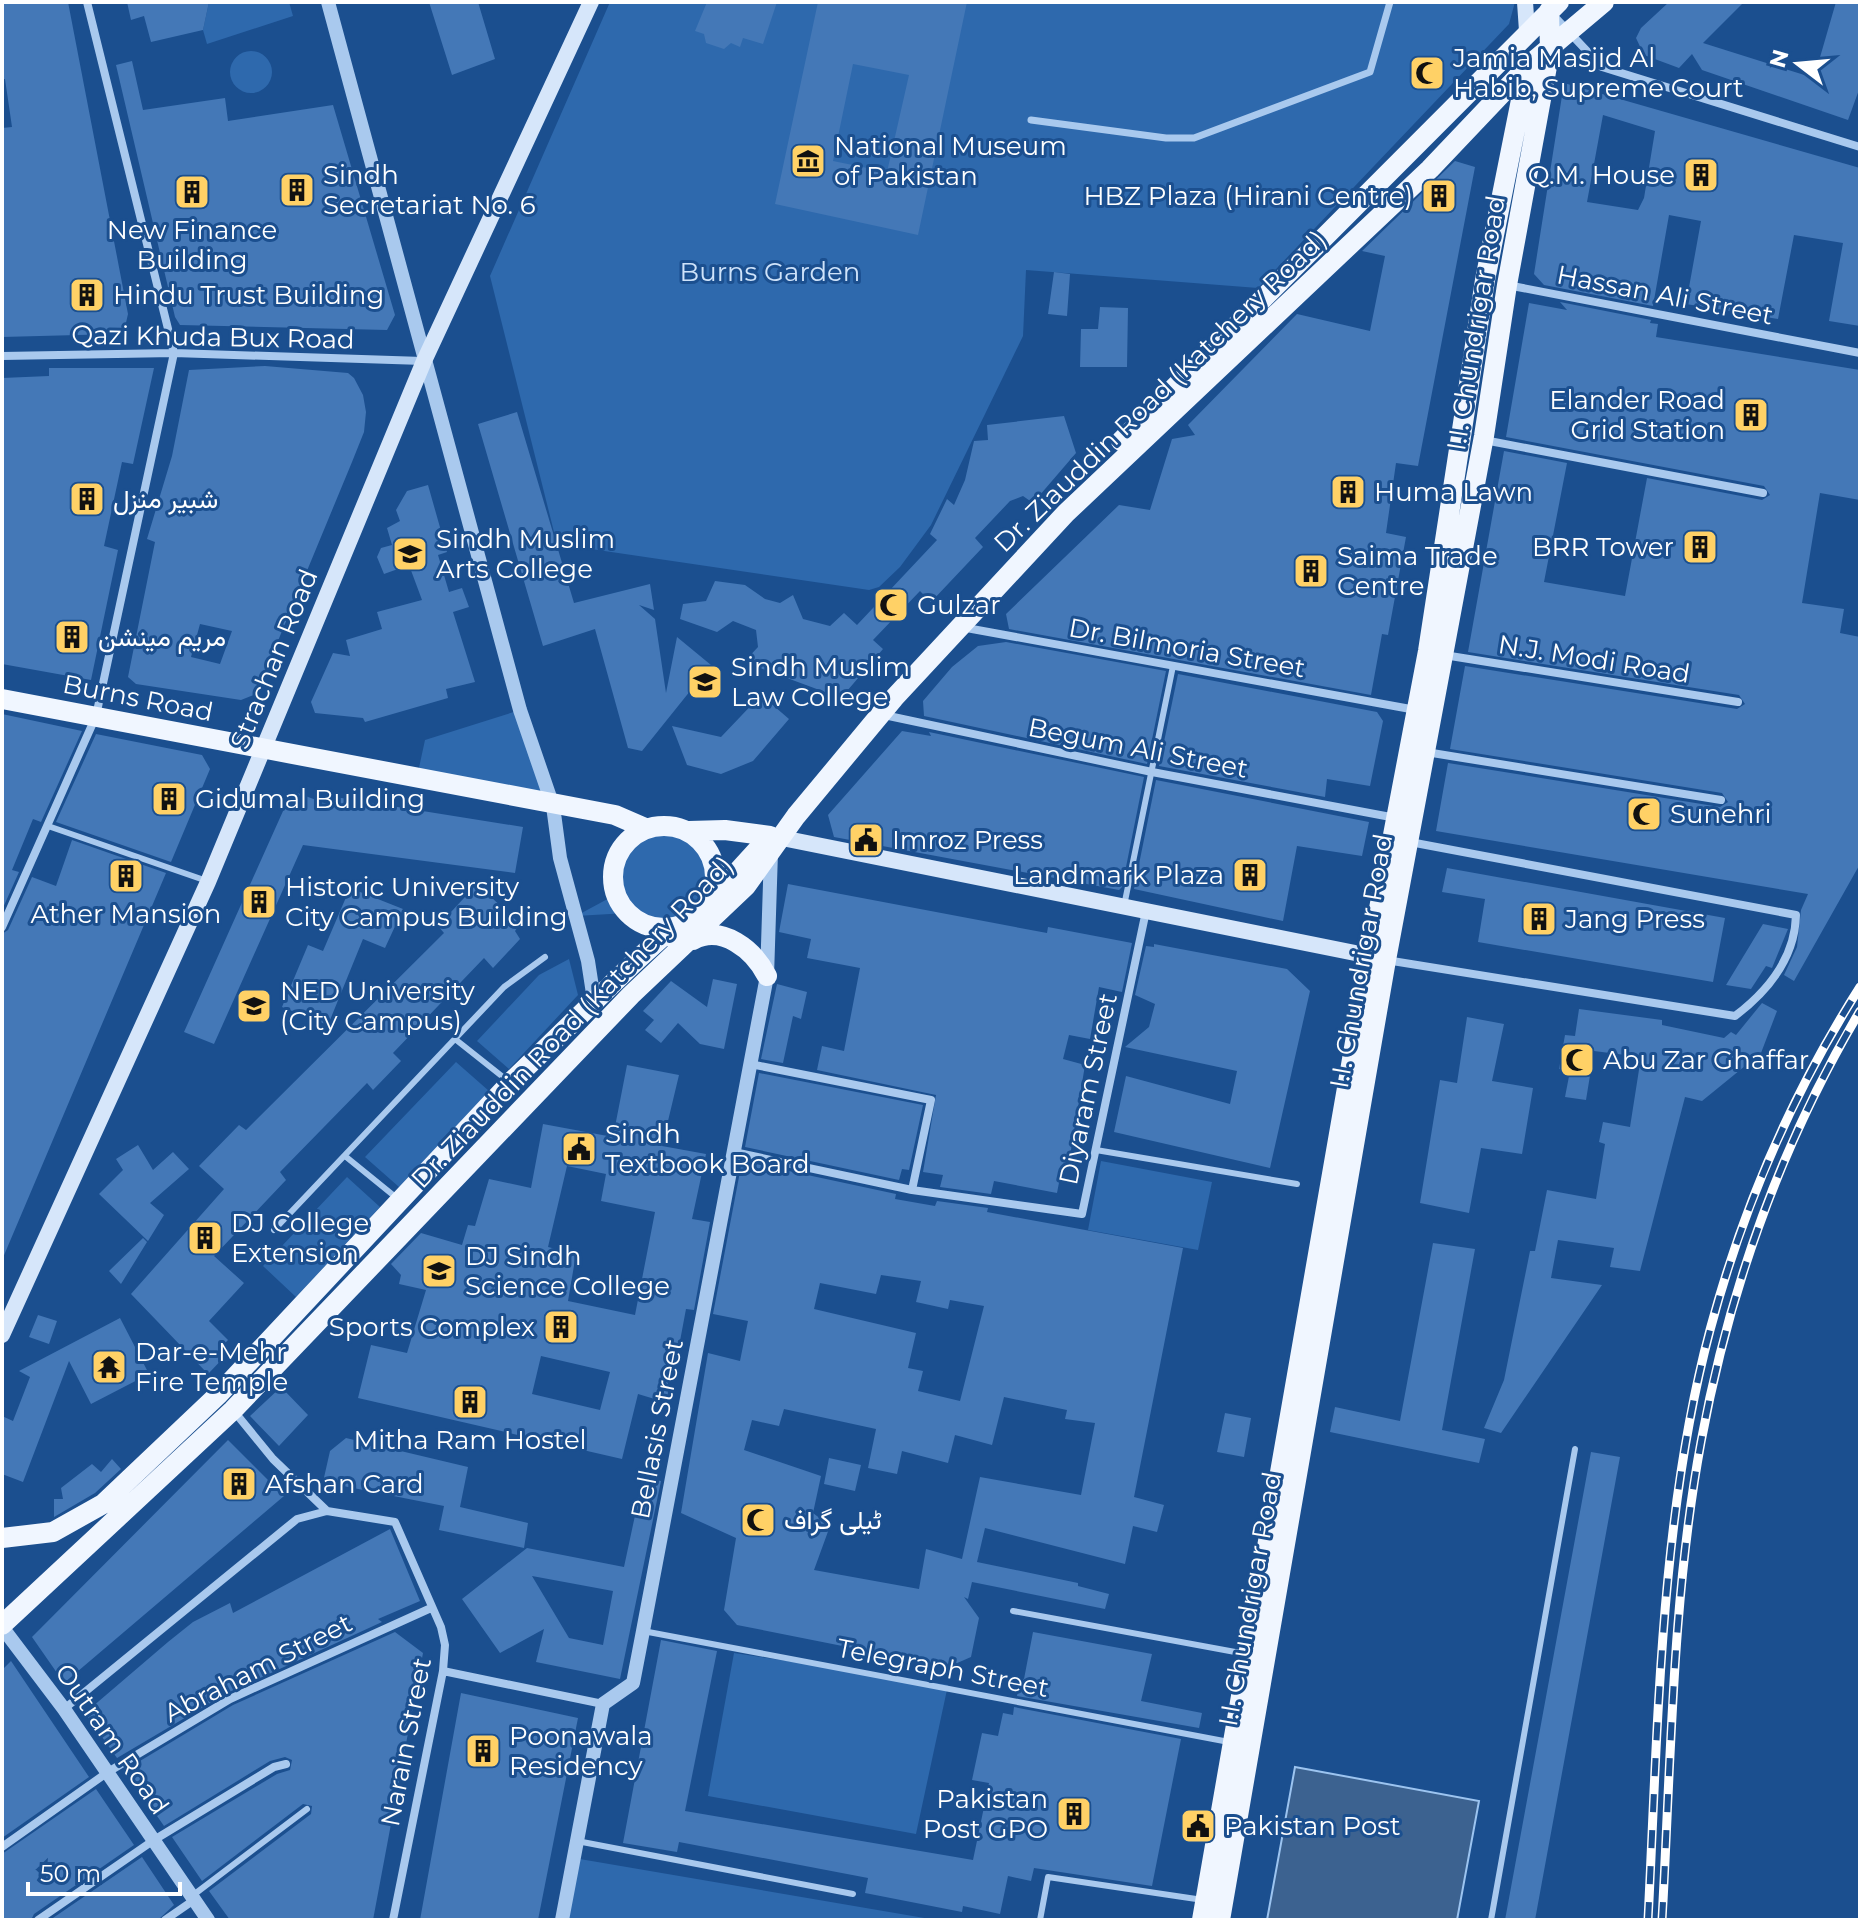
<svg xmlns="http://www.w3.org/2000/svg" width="1862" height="1922" viewBox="0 0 1862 1922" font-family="Montserrat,Vazirmatn,sans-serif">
<rect width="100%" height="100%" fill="#1b4f8f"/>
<path fill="#2e69ad" d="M209,2H289L293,16L207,44L203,30Z
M610,2H1515L1509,24L1258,288L1026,270L1023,336L931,525L900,567L879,587L869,590L557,544L490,276Z
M230 72a21 21 0 1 1 42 0a21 21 0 1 1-42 0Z
M520,710L546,804L417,777L425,740Z
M662,824L690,832L707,849L714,865L715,883L709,900L671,927H654L627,913L576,916L615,895C605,858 626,832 662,824Z
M569,959L578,995L509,1069L477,1041L539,975Z
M456,1062L489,1091L399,1187L365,1157Z
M1101,1161L1212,1182L1198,1250L1088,1230Z
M347,1177L380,1207L296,1297L263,1266Z
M734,1653L948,1685L916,1834L708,1796Z
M574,1858L936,1920H562Z"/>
<path fill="#3c6290" stroke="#9cc4f0" stroke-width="2" d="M1295,1767L1479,1801L1457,1920H1267Z"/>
<path fill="#4478b7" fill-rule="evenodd" d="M2,2H68L128,314L125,327L116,334L2,337V128L12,127L5,79H2Z
M127,2H209L203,30L151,42L144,16L131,20Z
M429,2H478L495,59L452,75Z
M707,2H777L763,44L743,38L740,47L731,43L724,49L706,43L704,34L695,31Z
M818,2H967L918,235L775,204ZM853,64L909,75L887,172L833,161Z
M1669,2H1744L1703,43L1814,78L1836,2H1860V87L1848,120L1702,70L1692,54L1679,68L1644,55L1636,38L1641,28Z
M132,61L143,110L225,98L228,121L333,105L395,315L387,330L180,325L175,317L116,65Z
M1564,83L1860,168V326L1829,321L1843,243L1794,235L1778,319L1686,304L1701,221L1669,215L1653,306L1544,285L1534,274ZM1603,115L1655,131L1644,198L1638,210L1587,202Z
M1455,161L1475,167L1418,466L1396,463L1386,533L1406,537L1388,635L1382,634L1371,695L1009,629L1006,614L1119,505L1150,510L1172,439L1195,435L1188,425L1297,314L1370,331L1385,256L1362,251Z
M1054,272L1070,274L1067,316L1048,314Z
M1560,302L1651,320L1650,323L1658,324L1656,337L1860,370V500L1820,493L1802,603L1844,609L1840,633L1860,637V864L1794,981L1784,975L1797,947L1801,910L1808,894L1436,831L1448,763L1720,807L1728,802L1722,793L1450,749L1465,666L1737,709L1745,704L1739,695L1468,652L1504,451L1567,463L1544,582L1625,596L1647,478L1762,500L1770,495L1764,486L1506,437L1529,303L1567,310Z
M1100,307L1128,308L1127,367H1080L1081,329H1098Z
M265,366L348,373L354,378L363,395L366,412L364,432L352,462L256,694L241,700L136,684L128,677L155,542L147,539L172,456L189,370ZM200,624L232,631L220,664L191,657Z
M49,368H154L133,464L122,462L104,546L118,550L91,680L2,664V378L49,376Z
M517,412L574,603L650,584L654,610L639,605L655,619L666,693L677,637L711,665L642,751L628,748L595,629L543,646L478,424Z
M1064,416L1076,453L1033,503L1023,496L1010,501L975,538L983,547L931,602L920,591L873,640L883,649L841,698L744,662L758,647L756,630L733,621L717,632L680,619L683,604L706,601L715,581L745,585L765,599L780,603L793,595L803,619L830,626L844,613L857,625L937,540L930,534L947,499L954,505L965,480L974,441L988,440L987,425Z
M428,485L447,552L438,555L449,592L462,588L469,607L453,612L475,682L446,689L448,698L365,722L363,718L315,713L311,702L333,653L350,656L346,640L382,629L377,612L422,600L409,565L384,574L377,557L381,548L392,545L387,528L400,521L396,510L407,491Z
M1006,642L1166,671L1147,764L924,716L923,701L952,667L978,646Z
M1178,674L1377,712L1383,721L1370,786L1327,779L1325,797L1159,766Z
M761,695L789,719L753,761L721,774L687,765L672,726L721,737Z
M2,714L82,731L41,822L33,819L12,870L19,872L2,910Z
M902,731L931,736L929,732L1144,777L1122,887L1119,890L834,837L828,815Z
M96,734L202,755L210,769L171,862L56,822Z
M1156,780L1369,822L1362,856L1297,846L1283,921L1134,889Z
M292,791L327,804L329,796L523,827L515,873L303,845L214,1044L184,1032Z
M72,840L166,873L2,1260V934L8,930L32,877L56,886Z
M1447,868L1725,918L1713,982L1478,942L1485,899L1442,892Z
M477,884L520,924L515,931L520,939L493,968L484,958L393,1053L401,1061L373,1090L367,1083L280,1172L286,1180L214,1256L244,1283L209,1321L228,1340L222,1346L229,1352L208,1374L131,1294L224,1189L199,1166L239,1125L246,1130L444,933L438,926Z
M788,884L1047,933L1048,927L1132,943L1122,992L1099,987L1090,1039L1069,1035L1063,1059L1085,1065L1068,1168L1062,1167L1057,1193L994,1181L991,1194L940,1187L943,1175L923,1172L936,1095L817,1070L822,1046L844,1051L860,968L807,958L811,939L779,932Z
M350,888L403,909L385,948L363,939L328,1025L282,1007L308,945L323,951Z
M1763,924L1788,929L1772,968L1766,966L1751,989L1726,985Z
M1154,944L1287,969L1310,991L1270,1168L1114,1132L1126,1076L1230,1104L1237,1071L1125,1047L1149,1027L1155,1004L1135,995L1146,946L1154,947Z
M713,979L737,984L724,1049L700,1044L678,1023L661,1043L645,1030L654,1020L643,1011L671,981L707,1007Z
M777,984L807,992L801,1019L793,1016L783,1063L761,1059Z
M1762,1003L1777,1011L1761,1053L1702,1101L1685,1097L1640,1271L1610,1267L1614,1248L1558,1240L1551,1278L1602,1285L1501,1433L1484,1428L1504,1380L1530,1251H1535L1547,1190L1596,1199L1605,1144L1599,1142L1603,1122L1630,1127L1641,1057L1594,1051L1586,1100L1565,1097L1570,1071L1559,1069L1565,1035L1575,1036L1579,1009L1662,1020V1025L1724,1038L1731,1032L1736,1035Z
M1467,1017L1504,1024L1492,1081L1533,1088L1522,1154L1481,1148L1469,1213L1420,1203L1440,1080L1457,1083Z
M627,1065L679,1075L662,1146L706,1154L692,1219L710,1222L694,1310L686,1309L677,1357L668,1356V1403L638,1394L622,1459L358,1398L371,1345L407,1353L426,1290L399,1284L401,1275L391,1264L421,1233L462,1245L468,1225L475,1226L489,1179L531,1188L543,1124L613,1137ZM567,1166L606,1174L601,1201L655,1212L635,1315L568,1301L576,1254L548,1247ZM541,1356L610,1372L600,1410L532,1394Z
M759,1073L923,1105L909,1170L902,1169L899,1180L745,1147Z
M138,1145L153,1170L173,1152L189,1169L150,1203L164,1215L148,1241L99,1194L123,1170L116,1159Z
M742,1161L896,1194L895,1199L935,1206L937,1201L988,1208L987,1212L1183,1248L1134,1497L1164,1505L1157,1532L1133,1526L1125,1564L985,1528L977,1562L1078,1583V1586L1109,1594L1105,1609L972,1582L968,1599L964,1597L979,1618L971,1657L948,1667L737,1625L724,1610L736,1538L681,1513L708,1353L740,1361L748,1321L713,1314ZM881,1275L921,1281L916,1302L948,1309L950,1300L984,1306L960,1401L918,1391L923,1371L908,1368L916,1333L814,1309L820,1283L876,1294ZM1004,1397L1067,1410L1065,1419L1095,1423L1081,1495L980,1477L962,1559L926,1549L919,1589L814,1570L830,1526L813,1513L821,1476L744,1450L752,1420L779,1426L784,1409L876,1429L868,1468L897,1474L902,1451L948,1463L955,1435L992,1445Z
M143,1238L147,1242L121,1284L109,1271Z
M1433,1243L1475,1249L1442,1430L1485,1439L1479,1463L1330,1432L1335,1407L1400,1421Z
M38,1315L57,1321L49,1344L29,1337Z
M120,1318L149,1374L91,1404L69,1361L23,1482L2,1474V1416L13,1421L30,1377L19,1371Z
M281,1387L308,1415L279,1446L250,1416Z
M1225,1413L1251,1418L1244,1457L1217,1452Z
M346,1438L468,1467L460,1507L528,1523L524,1548L439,1530L444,1506L323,1482L330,1451Z
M228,1440L284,1496L64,1683L32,1637Z
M1591,1452L1620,1457L1535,1920H1505Z
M829,1458L861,1465L855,1491L824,1484Z
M112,1459L121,1469L95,1493L54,1517V1499H63L61,1488L92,1464L101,1472Z
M643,1478L661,1481L620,1679L536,1662L544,1629L500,1653L462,1599L527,1548L624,1567ZM532,1576L613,1591L603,1645L569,1638Z
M390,1529L420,1601L378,1619L382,1622L227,1693L117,1758L85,1713L168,1642L193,1622L230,1603L233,1613Z
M395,1632L423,1653L373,1920H230L209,1891L311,1814L312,1806L303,1804L202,1881L172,1837L277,1774L290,1770L292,1760L285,1757L270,1761L164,1826L125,1770L233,1705Z
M1033,1632L1152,1654L1141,1701L1202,1713L1199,1728L1017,1696L1020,1678L1024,1679Z
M661,1640L717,1651L685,1811L973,1860L989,1783L972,1780L982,1733L998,1736L1003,1713L1013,1715L1014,1707L1181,1739L1152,1886L1034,1868L1031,1881L1008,1876L1000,1914L963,1906L962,1912L865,1893L868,1878L679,1842L677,1852L623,1843Z
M11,1661L89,1777L2,1838V1670Z
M461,1693L578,1718L538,1920H420Z
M96,1789L134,1845L34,1914L31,1920H2V1854Z
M142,1857L174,1905L158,1920H50Z"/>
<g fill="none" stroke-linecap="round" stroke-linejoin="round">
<path stroke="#a9c9ee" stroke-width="6" d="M48,826L207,881
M1124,906L1173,666
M455,1039L508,1081
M1096,1150L1297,1184
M345,1156L398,1199
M274,1230L504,987L545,957
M1013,1611L1246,1654
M643,1631L1229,1742
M577,1841L853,1894
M192,1896L307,1809
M1040,1920L1048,1877L1203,1900
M1491,1920L1575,1449"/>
<path stroke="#a9c9ee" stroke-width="7" d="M1031,120L1166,138H1194L1370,72L1390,2"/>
<path stroke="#a9c9ee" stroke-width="8" d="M1552,14L1602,67L1860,147
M1507,285L1860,353
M2,356L174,353L423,361
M1484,440L1763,493
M961,627L1416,710
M1444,655L1738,702
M884,715L1152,772L1396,818
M1426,752L1721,800
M2,927L96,716L174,353L87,2
M1386,960L1735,1016C1768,991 1795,957 1796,915L1410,842
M750,1064L931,1100L912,1190L1082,1214L1146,911
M734,1152L912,1190
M233,1410L273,1459L327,1511L395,1522L441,1627L445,1645L443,1671L393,1920
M443,1671L603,1704
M64,1709L297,1519L327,1511
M2,1847L108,1772L230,1699L431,1608
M38,1920L154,1840L274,1767L286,1764
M165,1920L194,1900"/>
<path stroke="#a9c9ee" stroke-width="14" d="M328,2L520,710L553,806L560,858L588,961L594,1000
M2,1627L64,1709L208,1920
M562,1920L603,1704L633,1683L643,1631L767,976L771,852"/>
<path stroke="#d6e6fa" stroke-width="16" d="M1525,2L1527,31
M772,836L1380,958
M2,1335L208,882L424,361L591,2"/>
<path stroke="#f0f6ff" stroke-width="20" d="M1121,441L1559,2
M2,699L615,815L645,828
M613 877a51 51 0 1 1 102 0a51 51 0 1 1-102 0Z
M689,831L725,830L770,836
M693,940C722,924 754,950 767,976
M2,1538L53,1532L103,1504L219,1394L510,1083L638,959L661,938L688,926L760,847
M2,1625L233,1410L631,995L746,886L796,816L894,698L1066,513L1430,169L1528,66L1604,2
M1202,1920L1370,956L1428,651L1485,280L1528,65
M1220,1920L1386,960L1484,436L1507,285L1550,50L1549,11"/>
<defs>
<path id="rail" d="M1648,1920C1658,1726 1660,1518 1710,1330C1742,1210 1793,1092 1860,987
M1662,1920C1671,1761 1672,1599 1701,1442C1729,1290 1781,1144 1860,1011"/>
</defs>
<use href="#rail" stroke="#fff" stroke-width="9"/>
<use href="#rail" stroke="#1b4f8f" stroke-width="6" stroke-dasharray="18" stroke-linecap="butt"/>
</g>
<defs>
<symbol id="mosque-square" viewBox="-11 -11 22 22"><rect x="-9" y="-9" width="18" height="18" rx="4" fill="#ffd166" stroke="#1b4f8f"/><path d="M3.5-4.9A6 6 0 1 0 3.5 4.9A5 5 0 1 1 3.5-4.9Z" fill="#111"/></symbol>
<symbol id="museum-square" viewBox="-11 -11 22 22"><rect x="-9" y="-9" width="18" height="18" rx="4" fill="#ffd166" stroke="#1b4f8f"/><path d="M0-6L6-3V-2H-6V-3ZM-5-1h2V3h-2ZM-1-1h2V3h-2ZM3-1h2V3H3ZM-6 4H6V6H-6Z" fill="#111"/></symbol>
<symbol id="building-square" viewBox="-11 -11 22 22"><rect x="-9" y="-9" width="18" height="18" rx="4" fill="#ffd166" stroke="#1b4f8f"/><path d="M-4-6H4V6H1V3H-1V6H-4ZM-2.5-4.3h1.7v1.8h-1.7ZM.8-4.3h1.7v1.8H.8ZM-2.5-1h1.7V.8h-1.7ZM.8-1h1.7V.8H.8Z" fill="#111"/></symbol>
<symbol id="university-square" viewBox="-11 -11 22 22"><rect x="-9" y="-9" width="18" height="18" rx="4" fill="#ffd166" stroke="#1b4f8f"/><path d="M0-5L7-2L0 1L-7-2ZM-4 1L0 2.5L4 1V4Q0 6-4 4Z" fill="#111"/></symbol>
<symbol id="civic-square" viewBox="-11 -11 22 22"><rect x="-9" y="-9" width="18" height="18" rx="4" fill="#ffd166" stroke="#1b4f8f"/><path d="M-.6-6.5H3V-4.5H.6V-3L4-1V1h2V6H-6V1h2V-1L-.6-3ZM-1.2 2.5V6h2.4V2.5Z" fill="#111"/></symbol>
<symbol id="temple-square" viewBox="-11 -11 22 22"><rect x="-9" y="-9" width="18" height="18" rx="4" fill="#ffd166" stroke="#1b4f8f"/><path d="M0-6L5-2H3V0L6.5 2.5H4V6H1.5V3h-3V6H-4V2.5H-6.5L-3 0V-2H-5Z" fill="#111"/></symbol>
</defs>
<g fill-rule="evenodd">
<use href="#mosque-square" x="1407" y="53" width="40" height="40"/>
<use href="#museum-square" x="788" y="141" width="40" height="40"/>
<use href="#building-square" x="1681" y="155" width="40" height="40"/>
<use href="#building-square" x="277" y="170" width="40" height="40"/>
<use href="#building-square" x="172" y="172" width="40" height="40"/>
<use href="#building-square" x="1419" y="176" width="40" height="40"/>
<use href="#building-square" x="67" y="275" width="40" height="40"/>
<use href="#building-square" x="1731" y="395" width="40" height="40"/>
<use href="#building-square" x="1328" y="472" width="40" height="40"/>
<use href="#building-square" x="67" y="479" width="40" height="40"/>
<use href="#building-square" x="1680" y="527" width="40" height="40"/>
<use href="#university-square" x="390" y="534" width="40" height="40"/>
<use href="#building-square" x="1291" y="551" width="40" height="40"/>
<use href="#mosque-square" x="871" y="585" width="40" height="40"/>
<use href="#building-square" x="52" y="617" width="40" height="40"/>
<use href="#university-square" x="685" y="662" width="40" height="40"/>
<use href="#building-square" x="149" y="779" width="40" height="40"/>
<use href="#mosque-square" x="1624" y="794" width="40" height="40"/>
<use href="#civic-square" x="846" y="820" width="40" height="40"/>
<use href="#building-square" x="1230" y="855" width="40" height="40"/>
<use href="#building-square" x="106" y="856" width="40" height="40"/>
<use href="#building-square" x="239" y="882" width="40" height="40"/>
<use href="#building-square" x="1519" y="899" width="40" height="40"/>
<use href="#university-square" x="234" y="986" width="40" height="40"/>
<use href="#mosque-square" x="1557" y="1040" width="40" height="40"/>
<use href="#civic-square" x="559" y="1129" width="40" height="40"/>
<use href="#building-square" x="185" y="1218" width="40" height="40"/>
<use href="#university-square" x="419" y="1251" width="40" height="40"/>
<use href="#building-square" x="541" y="1307" width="40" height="40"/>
<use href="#temple-square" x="89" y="1347" width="40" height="40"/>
<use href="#building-square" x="450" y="1382" width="40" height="40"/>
<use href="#building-square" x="219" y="1464" width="40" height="40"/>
<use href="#mosque-square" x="738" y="1500" width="40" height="40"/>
<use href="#building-square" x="463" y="1731" width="40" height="40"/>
<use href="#building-square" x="1054" y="1794" width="40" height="40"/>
<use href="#civic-square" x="1178" y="1806" width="40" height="40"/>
</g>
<g text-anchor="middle" stroke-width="6" stroke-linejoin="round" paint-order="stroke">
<g font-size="26" fill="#fff" stroke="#1b4f8f" text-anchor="start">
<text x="1453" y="67">Jamia Masjid Al<tspan x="1453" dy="30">Habib, Supreme Court</tspan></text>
<text x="834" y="155">National Museum<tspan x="834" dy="30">of Pakistan</tspan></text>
<text x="323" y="184">Sindh<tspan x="323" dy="30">Secretariat No. 6</tspan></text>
<text x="1675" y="184" text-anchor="end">Q.M. House</text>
<text x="1413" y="205" text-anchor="end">HBZ Plaza (Hirani Centre)</text>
<text x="192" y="239" text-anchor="middle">New Finance<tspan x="192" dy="30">Building</tspan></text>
<text x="113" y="304">Hindu Trust Building</text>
<text x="1725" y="409" text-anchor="end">Elander Road<tspan x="1725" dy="30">Grid Station</tspan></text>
<text x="1374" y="501">Huma Lawn</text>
<text x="113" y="508">شبیر منزل</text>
<text x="436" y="548">Sindh Muslim<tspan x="436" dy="30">Arts College</tspan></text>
<text x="1674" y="556" text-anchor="end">BRR Tower</text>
<text x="1337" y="565">Saima Trade<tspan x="1337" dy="30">Centre</tspan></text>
<text x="917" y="614">Gulzar</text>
<text x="98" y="646">مریم مینشن</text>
<text x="731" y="676">Sindh Muslim<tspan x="731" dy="30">Law College</tspan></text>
<text x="195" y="808">Gidumal Building</text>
<text x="1670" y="823">Sunehri</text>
<text x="892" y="849">Imroz Press</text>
<text x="1224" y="884" text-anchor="end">Landmark Plaza</text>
<text x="285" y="896">Historic University<tspan x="285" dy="30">City Campus Building</tspan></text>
<text x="126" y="923" text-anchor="middle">Ather Mansion</text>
<text x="1565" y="928">Jang Press</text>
<text x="280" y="1000">NED University<tspan x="280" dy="30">(City Campus)</tspan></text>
<text x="1603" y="1069">Abu Zar Ghaffar</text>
<text x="605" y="1143">Sindh<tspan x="605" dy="30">Textbook Board</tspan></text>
<text x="231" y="1232">DJ College<tspan x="231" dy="30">Extension</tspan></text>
<text x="465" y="1265">DJ Sindh<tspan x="465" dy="30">Science College</tspan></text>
<text x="535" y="1336" text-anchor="end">Sports Complex</text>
<text x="135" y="1361">Dar-e-Mehr<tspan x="135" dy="30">Fire Temple</tspan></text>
<text x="470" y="1449" text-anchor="middle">Mitha Ram Hostel</text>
<text x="265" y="1493">Afshan Card</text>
<text x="784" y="1529">ٹیلی گراف</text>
<text x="509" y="1745">Poonawala<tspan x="509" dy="30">Residency</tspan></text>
<text x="1048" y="1808" text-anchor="end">Pakistan<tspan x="1048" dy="30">Post GPO</tspan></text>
<text x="1224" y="1835">Pakistan Post</text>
</g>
<g font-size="26" fill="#cfe3fa" stroke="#1b4f8f">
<text x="770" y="281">Burns Garden</text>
</g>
<g font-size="26" fill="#fff" stroke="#1b4f8f">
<text transform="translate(1665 295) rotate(11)" y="9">Hassan Ali Street</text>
<text transform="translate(1476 323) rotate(-81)" y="9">I.I. Chundrigar Road</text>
<text transform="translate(213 337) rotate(1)" y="9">Qazi Khuda Bux Road</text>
<text transform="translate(1160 391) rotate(-44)" y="9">Dr. Ziauddin Road (Katchery Road)</text>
<text transform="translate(1187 648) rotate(10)" y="9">Dr. Bilmoria Street</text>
<text transform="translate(274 659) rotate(-68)" y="9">Strachan Road</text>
<text transform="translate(1594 659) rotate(9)" y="9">N.J. Modi Road</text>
<text transform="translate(138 698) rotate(11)" y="9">Burns Road</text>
<text transform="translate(1138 748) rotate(11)" y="9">Begum Ali Street</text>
<text transform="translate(1361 961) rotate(-80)" y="9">I.I. Chundrigar Road</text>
<text transform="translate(572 1022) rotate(-46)" y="9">Dr. Ziauddin Road (Katchery Road)</text>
<text transform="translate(1088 1089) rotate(-78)" y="9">Diyaram Street</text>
<text transform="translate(657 1429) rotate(-79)" y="9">Bellasis Street</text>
<text transform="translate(1250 1599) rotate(-80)" y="9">I.I. Chundrigar Road</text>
<text transform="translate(258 1668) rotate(-27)" y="9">Abraham Street</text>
<text transform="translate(943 1668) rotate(11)" y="9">Telegraph Street</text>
<text transform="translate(112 1739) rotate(55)" y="9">Outram Road</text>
<text transform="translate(406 1742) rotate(-79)" y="9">Narain Street</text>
</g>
</g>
<rect width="1862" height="1922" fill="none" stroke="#ffffff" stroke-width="8"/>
<g transform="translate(1798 64) rotate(286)" stroke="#1b4f8f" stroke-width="6" paint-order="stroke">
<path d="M0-6L14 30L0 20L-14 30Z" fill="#ffffff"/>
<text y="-12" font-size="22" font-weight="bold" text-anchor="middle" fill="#ffffff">N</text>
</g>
<path d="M28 1882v12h152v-12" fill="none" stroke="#ffffff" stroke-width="4"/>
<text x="40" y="1882" font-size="24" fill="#ffffff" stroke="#1b4f8f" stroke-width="6" paint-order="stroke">50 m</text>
</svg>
